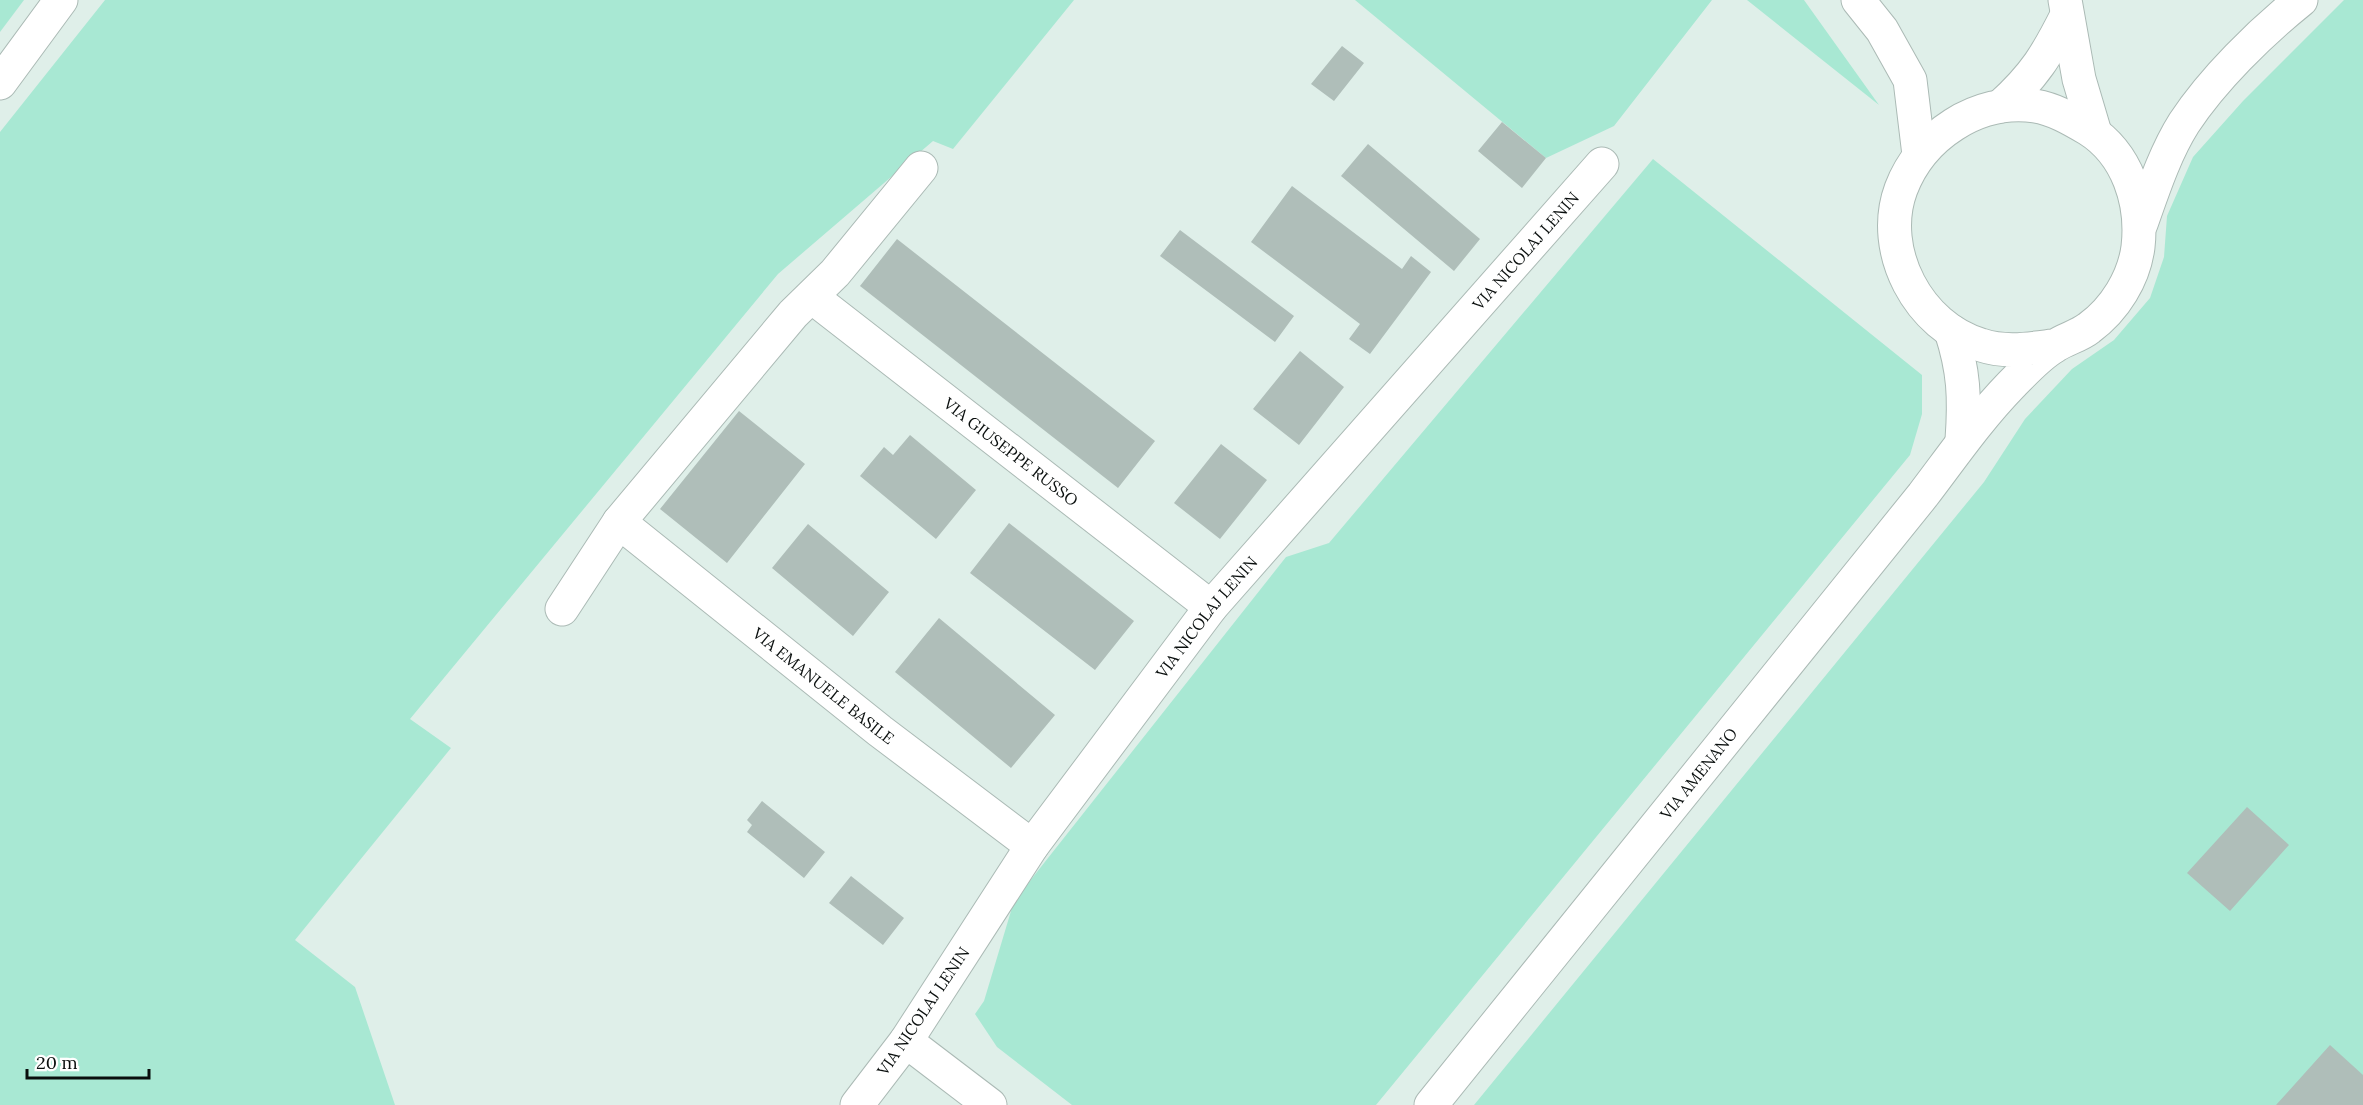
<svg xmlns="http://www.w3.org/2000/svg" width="2363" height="1105" viewBox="0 0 2363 1105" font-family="Lora,serif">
<rect width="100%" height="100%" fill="#dfefe9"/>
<path fill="#a8e8d3" d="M0,0H24L0,32Z
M105,0H1074L953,149L933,141L778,274L410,719L451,748L295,940L355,987L395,1105H0V132Z
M1355,0H1712L1614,126L1546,158Z
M1747,0H1804L1879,105Z
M2344,0H2363V1105H1474L1984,482L2025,419L2072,369L2114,340L2150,298L2164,257L2167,216L2193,157L2243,101Z
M1653,159L1922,375V414L1910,455L1376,1105H1072L997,1047L975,1014L984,1001L1014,901L1286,557L1329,543Z"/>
<path fill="#afbeb9" d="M1342,46L1364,63L1334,101L1311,84Z
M1502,122L1546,158L1522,188L1478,151Z
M1368,144L1480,239L1454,271L1341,176Z
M1292,186L1402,269L1411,256L1431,272L1370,354L1349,339L1360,324L1251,242Z
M1180,230L1294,316L1275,342L1160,256Z
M897,239L1155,441L1118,488L860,286Z
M1300,351L1344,387L1299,445L1253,409Z
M739,411L805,464L727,563L660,509Z
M910,435L976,490L936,539L860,476L884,447L893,455Z
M1221,444L1267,480L1220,539L1174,503Z
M1009,523L1134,621L1095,670L970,573Z
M808,524L889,592L853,636L772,568Z
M939,618L1055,715L1011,768L895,672Z
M762,801L825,852L804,878L747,832L752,825L747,820Z
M2247,807L2289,845L2230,911L2187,873Z
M851,876L904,918L883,945L829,903Z
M2330,1045L2363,1075V1105H2276Z"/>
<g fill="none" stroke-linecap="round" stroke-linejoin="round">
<defs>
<g id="minor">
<path d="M0,83L61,0"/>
<path id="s1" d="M812,297L1211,607"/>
<path id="s2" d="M619,522L880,731L1032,846"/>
<path d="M562,609L619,522L793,314L835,273L921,168"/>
<path id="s3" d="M906,1041L1032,846L1211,607L1602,164"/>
</g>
<g id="major">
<path d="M2065,0L2079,79L2095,133"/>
<path d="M2001,106C2035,75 2047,55 2067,15"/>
<path d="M1951,331C1964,371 1965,398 1962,440"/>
<path d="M857,1105L906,1041L990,1105"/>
<path id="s4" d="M1431,1105L1923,495C1952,457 1978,419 2011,385C2024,372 2039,355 2055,346C2065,339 2079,336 2089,328C2115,309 2134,278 2138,247C2143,203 2128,154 2088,129C2071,119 2054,109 2035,106C1977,98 1921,136 1901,189C1878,251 1919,327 1981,345C2005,353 2028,349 2053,346"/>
</g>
<path id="highway" d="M1858,0L1882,30L1910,80L1919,155
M2141,224C2153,190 2165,153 2184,123C2213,79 2260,33 2301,0"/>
</defs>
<use href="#minor" stroke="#abbab5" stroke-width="35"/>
<use href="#major" stroke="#abbab5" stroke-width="35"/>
<use href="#highway" stroke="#abbab5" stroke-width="35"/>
<use href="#minor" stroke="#fff" stroke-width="33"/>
<use href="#major" stroke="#fff" stroke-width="33"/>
<use href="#highway" stroke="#fff" stroke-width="33"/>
</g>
<g text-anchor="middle" stroke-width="6" stroke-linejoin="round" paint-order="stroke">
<g font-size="16" fill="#090e0d" stroke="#fff">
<text dy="6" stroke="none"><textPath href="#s3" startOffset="1006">VIA NICOLAJ LENIN</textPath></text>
<text dy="6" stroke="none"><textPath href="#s1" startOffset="252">VIA GIUSEPPE RUSSO</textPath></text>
<text dy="6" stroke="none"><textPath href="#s3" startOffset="520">VIA NICOLAJ LENIN</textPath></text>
<text dy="6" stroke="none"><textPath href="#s2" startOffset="262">VIA EMANUELE BASILE</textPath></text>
<text dy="6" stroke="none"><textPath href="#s4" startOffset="426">VIA AMENANO</textPath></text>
<text transform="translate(923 1011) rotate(-56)" y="6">VIA NICOLAJ LENIN</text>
</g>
</g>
<path d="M27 1069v9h122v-9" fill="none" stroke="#090e0d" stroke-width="3"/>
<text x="36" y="1069" font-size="18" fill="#090e0d" stroke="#ffffff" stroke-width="4.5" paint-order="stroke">20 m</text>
</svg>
